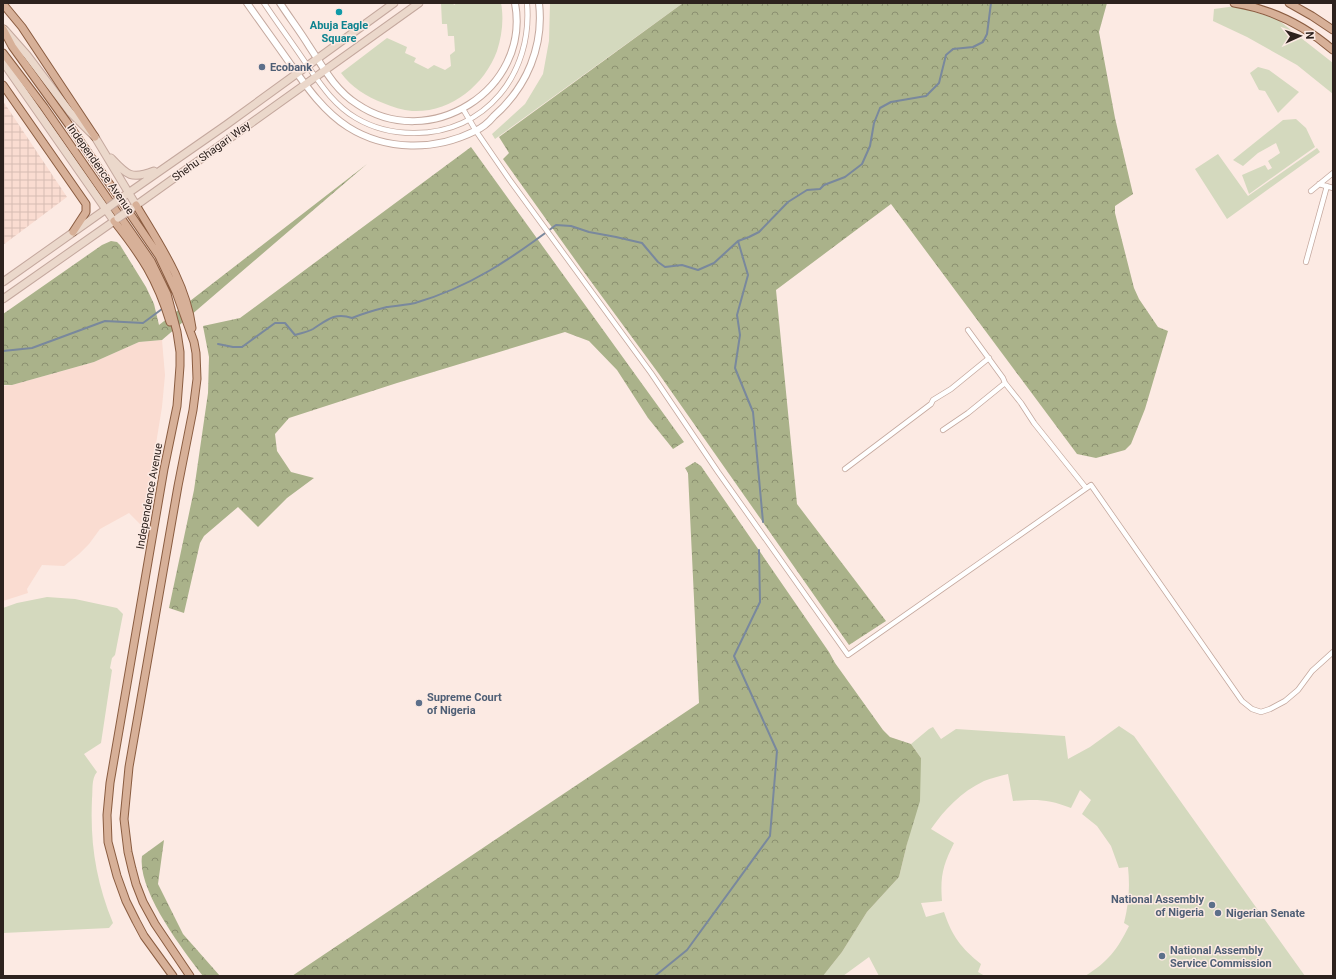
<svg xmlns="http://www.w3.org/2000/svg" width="1336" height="979" viewBox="0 0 1336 979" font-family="Roboto,sans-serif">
<defs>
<pattern id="industrial-grid" width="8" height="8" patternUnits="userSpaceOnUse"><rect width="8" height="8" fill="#fadcd1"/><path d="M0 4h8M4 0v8" fill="none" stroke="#d7bcb3"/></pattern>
<pattern id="forest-crowns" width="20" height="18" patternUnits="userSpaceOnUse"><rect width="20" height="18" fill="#aab28a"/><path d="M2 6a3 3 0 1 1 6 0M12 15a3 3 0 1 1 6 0" fill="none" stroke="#8b9070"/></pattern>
</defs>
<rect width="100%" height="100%" fill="#fceae3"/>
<path fill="#fadcd1" d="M162,340L165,375L162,407L147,499L141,525L129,513L100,529L89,544L79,554L64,566L42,565L27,589L28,593L3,601V386L12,385L94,362L139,342Z"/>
<path fill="url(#industrial-grid)" d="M3,101L67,197L3,245Z"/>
<path fill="#d4d9be" d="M441,3H453L454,5L457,3H501C504,19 502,36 497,51C484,86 450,113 412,111C403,110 392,107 383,103C367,97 351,87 341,73L387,38L407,47L405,53L416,58L414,62L428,69L434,65L445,70L451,66L450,55L455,51L454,36H448L447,24H442Z
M550,3H683L495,139L492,134L525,104L543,74L549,41Z
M1236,6L1277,19L1333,63V94L1297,65L1247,37L1213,21L1214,9Z
M1258,67L1269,70L1299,92L1278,113L1265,91L1259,90L1250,73Z
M1296,119L1306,128L1315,147L1249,194L1242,175L1265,165L1268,170L1272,168L1268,161L1280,153L1276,143L1258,153L1243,166L1233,160L1283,120Z
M1317,148L1320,152L1227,219L1195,169L1218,154L1248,196Z
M47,597L75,599L117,608L123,614L115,655L112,658L110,668L112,670L101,743L84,754L97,772C91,779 93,791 92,799C90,844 96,881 113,923L109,928L3,933V608L17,603Z
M1119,726L1134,736L1305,976H1085C1108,962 1117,950 1129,926L1124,923C1129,903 1130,887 1128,867L1119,868L1111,846L1097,826L1082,814L1091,800L1080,790L1071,808C1048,799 1037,799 1013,801L1008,774C1000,776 991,778 984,781C961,792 945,809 931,829L954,843C943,865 940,876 942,901L921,903L926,917L944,912C952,936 961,948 981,964L978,972L985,976H879L869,957L843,976H823L842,952L867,912L899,877L907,844L921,758L911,744L929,729L933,727L941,739L956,729L1065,736L1068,759L1090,747Z"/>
<path fill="url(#forest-crowns)" d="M683,3H1107L1099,32L1115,118L1133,194L1115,206V213L1134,288L1139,299L1158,327L1168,331L1145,409L1131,444L1125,450L1096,458L1077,454L891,204L776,290L797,504L886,621L849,645L659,374L581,268L503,159L509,153L499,137Z
M471,147L684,442L673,449L648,418L617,370L589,341L565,332L397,383L289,418L275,434L277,451L291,472L314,478L287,498L258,527L238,507L204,536L200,543L184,613L169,608L194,490L208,393L209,357L203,326L240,318Z
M367,164L162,340L139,342L94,362L12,385H3V314L102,245L111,241L117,242L120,245L146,287L154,304L159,325Z
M695,462L701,466L829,652L835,663L883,730L890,737L911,744L921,758L920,801L907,844L899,877L867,912L842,952L823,976H292L699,703L688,473L685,468Z
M164,840L158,884L183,934L220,976H203C182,949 137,890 142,856Z"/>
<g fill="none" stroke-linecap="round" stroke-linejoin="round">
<path stroke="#79889d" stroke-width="2" d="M738,241L748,275L737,315L740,335L735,368L753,412L763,522
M218,344L233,347H242L275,323H285L295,335C301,333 308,332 313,329C327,320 335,312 352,318C364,313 375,310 387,307C396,306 406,305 415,303C470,287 511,259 556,225L571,226L589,232L616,237L642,243L658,262L665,267L682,265L698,270L714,263L738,241L749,237L759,232L788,202L807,190L820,189L824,185L845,177L862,164L870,146L874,123L880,108L891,102L926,96L939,83L946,55L953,49L973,47L983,42L987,34L991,3
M3,351L32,348L105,321L143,323L162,309
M655,976L687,950L770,836L777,751L734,656L760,602L759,550"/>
<defs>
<path id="minor" d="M264,3C278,24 293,44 307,65C321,85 334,105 356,118C373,128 393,133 413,133C486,134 533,73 527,3
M463,109L476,131L509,179L651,373L718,472L848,655L1091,485L1242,701L1252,709L1261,712L1270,709L1285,701L1298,690L1312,671L1333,652
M1319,184L1333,188
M1311,191L1333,173
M1306,262L1327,186
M968,330L1003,378L1005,383L1021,403L1034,423L1086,488
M943,430L968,413L1005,383
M845,469L931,404L933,400L951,389L989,358"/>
<path id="tertiary" d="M247,3C261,23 275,42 289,62C306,86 323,111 348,127C386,151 435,151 475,131C482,128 489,122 494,116C527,87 544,46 539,3
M280,3C289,17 300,31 309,46C323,67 335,90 357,104C429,153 531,90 515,3"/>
<path id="secondary" d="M4,29L27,55L70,112L95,137L136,205
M3,62L114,221
M111,158C127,175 131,180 154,171
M124,196L226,125L394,3
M131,209L419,3
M3,282L109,207
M3,299L117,219"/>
<path id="primary" d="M1234,3C1271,9 1304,25 1333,50
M1289,3L1312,16L1333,30
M3,4L22,27L95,137
M3,29L12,46L74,132L159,256L176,292L194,342L196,353L197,379L193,410L178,486L129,767L124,819L128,852L132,869L136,884L143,902L155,924L190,976
M3,53L44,107L151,261L167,294L177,332L180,352V366L177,406L164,469L110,783L107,815L108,842L117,876L126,901L136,921L144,936L173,976
M3,85L86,204V212L73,232
M136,205C159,244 186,282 192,328
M114,221C141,255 157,279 170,322"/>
</defs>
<use href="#minor" stroke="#c4a89e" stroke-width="6"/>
<use href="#tertiary" stroke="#c4a89e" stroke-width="8"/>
<use href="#secondary" stroke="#c4a89e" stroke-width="9"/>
<use href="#primary" stroke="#8a5c40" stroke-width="9"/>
<use href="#minor" stroke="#fff" stroke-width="4.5"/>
<use href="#tertiary" stroke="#fff" stroke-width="6"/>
<use href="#secondary" stroke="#ebd8cb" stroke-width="7"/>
<use href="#primary" stroke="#d7b098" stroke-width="7"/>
<defs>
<path id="secondary-bridge" d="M109,207L124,196
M118,218L131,209"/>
</defs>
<use href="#secondary-bridge" stroke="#c4a89e" stroke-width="9" stroke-linecap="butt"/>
<use href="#secondary-bridge" stroke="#ebd8cb" stroke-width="7"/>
</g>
<circle fill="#0f9aa8" stroke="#fceae3" stroke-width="1.5" cx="339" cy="12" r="4"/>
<g fill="#5c6f8a" stroke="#fceae3" stroke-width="1.5">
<circle cx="262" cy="67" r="4"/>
<circle cx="419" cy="703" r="4"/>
<circle cx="1212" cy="905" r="4"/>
<circle cx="1218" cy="913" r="4"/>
<circle cx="1162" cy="956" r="4"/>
</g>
<g text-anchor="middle" stroke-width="3" stroke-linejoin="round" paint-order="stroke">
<g font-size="11" font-weight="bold" fill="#0d838f" stroke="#fceae3">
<text x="339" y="29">Abuja Eagle<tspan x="339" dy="13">Square</tspan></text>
</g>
<g font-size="11" font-weight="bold" fill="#4e5e75" stroke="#fceae3" text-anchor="start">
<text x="270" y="71">Ecobank</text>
<text x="427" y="701">Supreme Court<tspan x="427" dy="13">of Nigeria</tspan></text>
<text x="1204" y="903" text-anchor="end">National Assembly<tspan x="1204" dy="13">of Nigeria</tspan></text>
<text x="1226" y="917">Nigerian Senate</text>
<text x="1170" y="954">National Assembly<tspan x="1170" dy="13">Service Commission</tspan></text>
</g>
<g font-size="11" fill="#2d221e" stroke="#fceae3">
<text transform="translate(211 151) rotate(-36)" y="4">Shehu Shagari Way</text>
<text transform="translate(101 169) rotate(55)" y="4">Independence Avenue</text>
<text transform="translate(149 496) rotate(-80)" y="4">Independence Avenue</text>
</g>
</g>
<rect width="1336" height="979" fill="none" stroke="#2d221e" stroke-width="8"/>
<g transform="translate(1300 36) rotate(87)" stroke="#fceae3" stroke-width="3" paint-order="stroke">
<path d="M0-3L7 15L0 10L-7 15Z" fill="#2d221e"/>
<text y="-6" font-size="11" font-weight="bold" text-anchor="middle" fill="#2d221e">N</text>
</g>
</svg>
